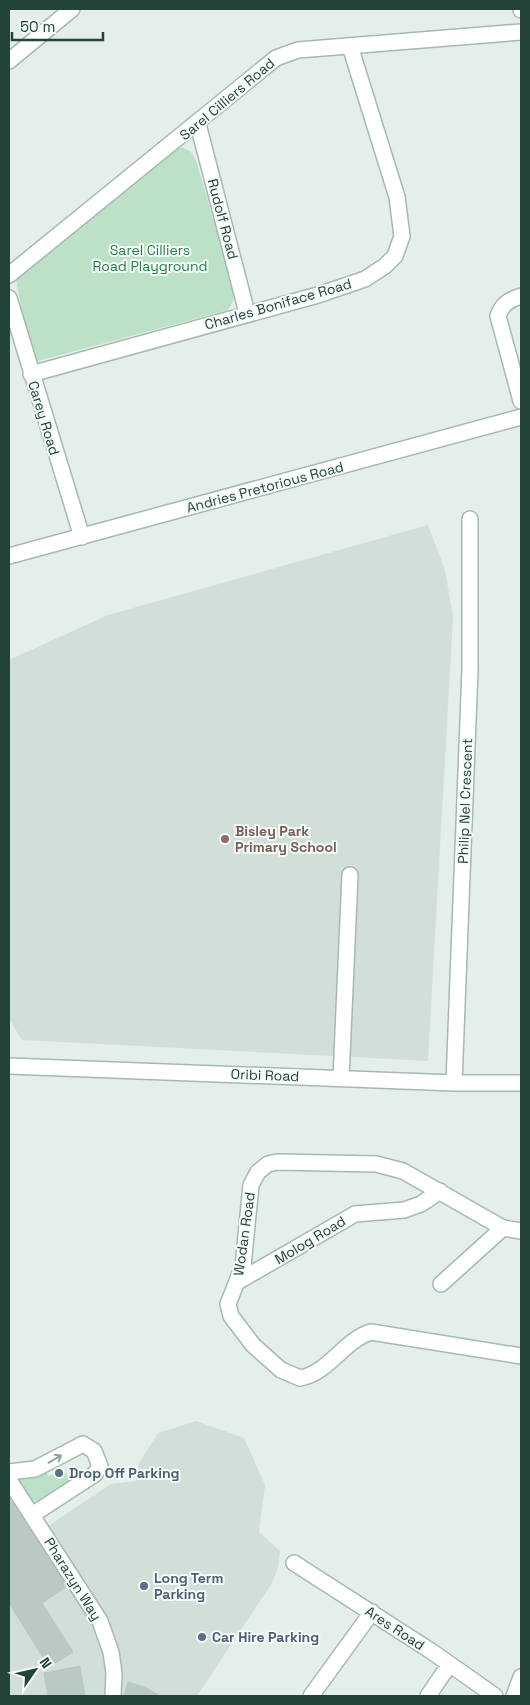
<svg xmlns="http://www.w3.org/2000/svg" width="530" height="1705" viewBox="0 0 530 1705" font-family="'Space Grotesk',sans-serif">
<rect width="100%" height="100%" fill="#e4efea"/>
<path fill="#d2dfd9" d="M428,525L445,570L453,617L428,1061L22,1040L9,1019V660L108,615Z
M196,1421L244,1438L265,1485L259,1532L280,1551L278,1568L272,1583L197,1696H9V1498L33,1536L111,1484L136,1481L139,1463L158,1433Z"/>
<path fill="#bce1c6" d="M182,147L191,152L196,160L231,280C234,292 236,299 228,310L38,361L30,358L16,279L172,151Z
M63,1468L70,1480L39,1500L31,1502L16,1479L44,1469L49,1476Z"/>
<path fill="#b9cac3" stroke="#b6c9c1" d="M9,1498L67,1586L42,1603L73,1652L49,1667L9,1603Z
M80,1666L85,1696H48L44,1673Z
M128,1682L144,1687L160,1696H124Z"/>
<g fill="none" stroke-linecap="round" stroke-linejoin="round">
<defs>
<path id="minor" d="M521,9V10
M9,61L72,9
M198,124L247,313
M9,275L276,58L298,50L521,32
M521,296C509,300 502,304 498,316L521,401
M9,298L82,537
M31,374L318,295L365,279L385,266L395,256L402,236L397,197L350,46
M9,556L521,417
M9,1066L454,1083H521
M341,1078L350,875
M454,1083L470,669V519
M503,1228L403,1171L376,1164L277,1162L268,1164L258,1172L251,1185L243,1266L228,1304L231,1316L253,1345L281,1370L300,1378C329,1373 344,1340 371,1332L521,1356
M239,1281L355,1214L404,1210L421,1204L440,1191
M441,1284L503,1228L521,1231
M9,1472L35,1469L83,1444L94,1451L100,1466L95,1474L32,1515
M9,1480L100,1621L111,1652L114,1673L113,1696
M294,1563L431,1651L495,1696
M311,1696L372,1612
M428,1696L449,1665
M514,1696L521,1677"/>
</defs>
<use href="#minor" stroke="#a6b8b2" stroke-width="18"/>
<use href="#minor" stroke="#fff" stroke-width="15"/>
</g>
<defs><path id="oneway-shaft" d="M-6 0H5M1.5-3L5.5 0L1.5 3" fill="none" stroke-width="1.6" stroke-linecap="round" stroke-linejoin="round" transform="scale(1.25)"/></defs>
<use stroke="#90a09c" href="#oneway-shaft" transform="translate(55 1459) rotate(-30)"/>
<circle fill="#8d6e63" stroke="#f5fbf8" stroke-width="2" cx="225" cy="839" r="5"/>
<g fill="#5c6f8a" stroke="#f5fbf8" stroke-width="2">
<circle cx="59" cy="1473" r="5"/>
<circle cx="144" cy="1586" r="5"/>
<circle cx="202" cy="1637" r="5"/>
</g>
<g text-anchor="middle" stroke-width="4" stroke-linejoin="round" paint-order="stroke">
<g font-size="14" fill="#22423a" stroke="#f5fbf8">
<text transform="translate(227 99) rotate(-40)" y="5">Sarel Cilliers Road</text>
<text transform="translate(223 219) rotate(75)" y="5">Rudolf Road</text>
<text transform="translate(278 304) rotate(-16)" y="5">Charles Boniface Road</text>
<text transform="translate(44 418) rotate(73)" y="5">Carey Road</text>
<text transform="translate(265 487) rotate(-15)" y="5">Andries Pretorious Road</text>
<text transform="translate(465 801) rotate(-88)" y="5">Philip Nel Crescent</text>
<text transform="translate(265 1075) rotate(2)" y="5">Oribi Road</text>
<text transform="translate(244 1234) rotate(-82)" y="5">Wodan Road</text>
<text transform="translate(310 1240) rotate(-31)" y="5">Molog Road</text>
<text transform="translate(73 1579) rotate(58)" y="5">Pharazyn Way</text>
<text transform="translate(395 1628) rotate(33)" y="5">Ares Road</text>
</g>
<g font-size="14" fill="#287d49" stroke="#f5fbf8">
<text x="150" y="255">Sarel Cilliers<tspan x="150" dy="16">Road Playground</tspan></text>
</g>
<g font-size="14" font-weight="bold" fill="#785e54" stroke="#f5fbf8" text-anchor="start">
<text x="235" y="836">Bisley Park<tspan x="235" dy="16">Primary School</tspan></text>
</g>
<g font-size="14" font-weight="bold" fill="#4e5e75" stroke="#f5fbf8" text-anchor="start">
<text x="69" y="1478">Drop Off Parking</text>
<text x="154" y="1583">Long Term<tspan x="154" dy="16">Parking</tspan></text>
<text x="212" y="1642">Car Hire Parking</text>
</g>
</g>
<rect width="530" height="1705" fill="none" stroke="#22423a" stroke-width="20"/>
<g transform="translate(35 1670) rotate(56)" stroke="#f5fbf8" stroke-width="4" paint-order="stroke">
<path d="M0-4L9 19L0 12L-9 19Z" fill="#22423a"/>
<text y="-8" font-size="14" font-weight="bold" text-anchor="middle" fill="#22423a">N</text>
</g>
<path d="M12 32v8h91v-8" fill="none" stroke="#22423a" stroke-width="2.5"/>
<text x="20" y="32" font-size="15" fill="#22423a" stroke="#f5fbf8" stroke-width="4" paint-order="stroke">50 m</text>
</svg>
